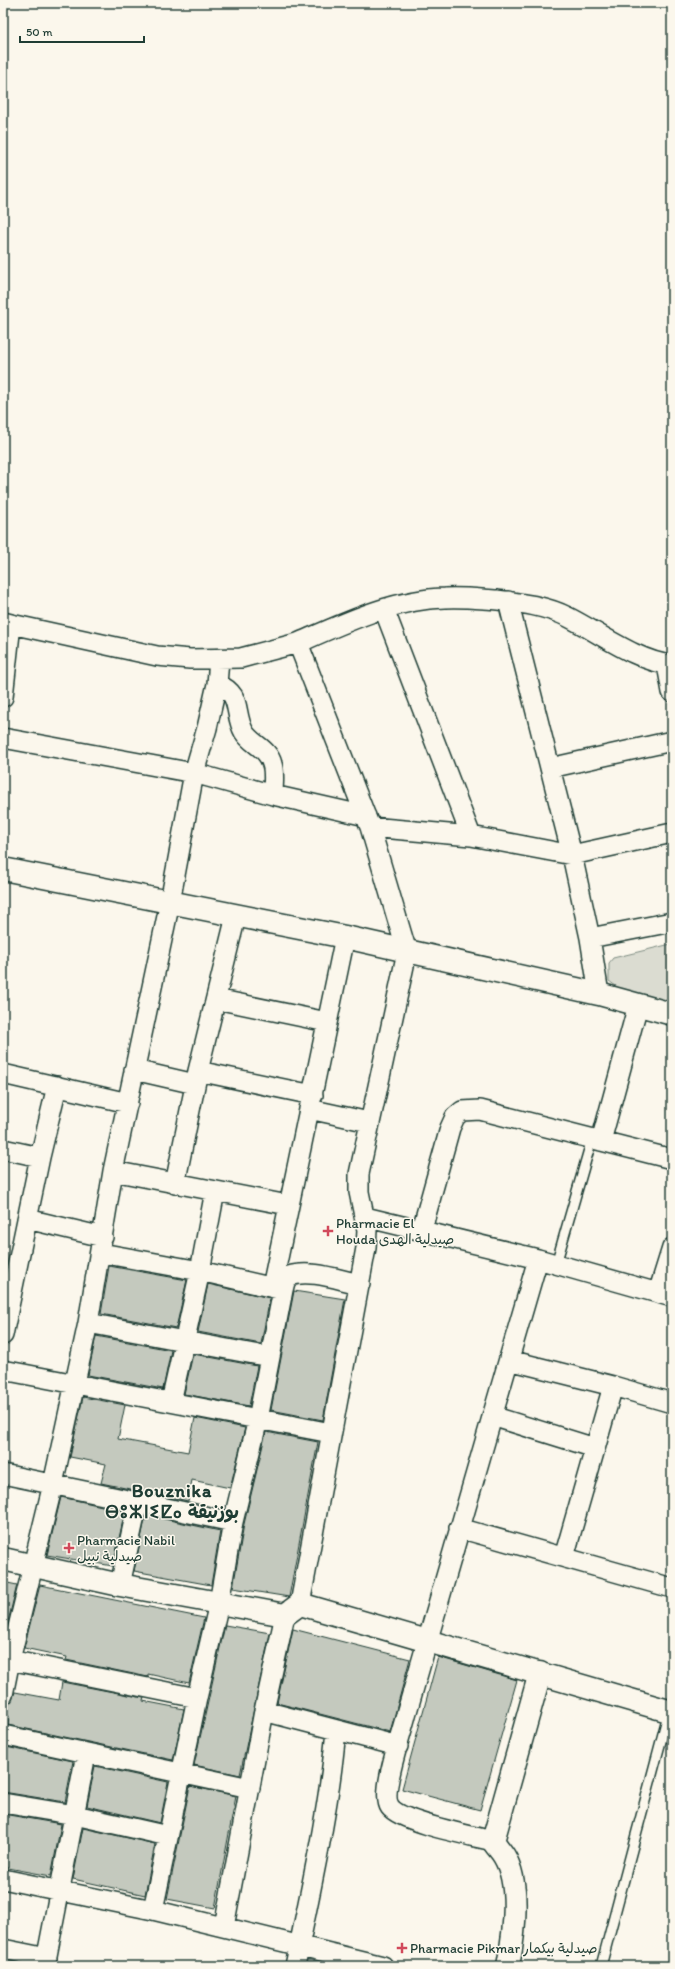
<svg xmlns="http://www.w3.org/2000/svg" width="675" height="1969" viewBox="0 0 675 1969" font-family="Itim,'Playpen Sans Arabic','Noto Sans Tifinagh',sans-serif">
<rect width="100%" height="100%" fill="#fbf7ec"/>
<filter id="ink" filterUnits="userSpaceOnUse"><feTurbulence type="fractalNoise" baseFrequency=".025" numOctaves="2"/><feDisplacementMap in="SourceGraphic" scale="8" xChannelSelector="R" yChannelSelector="G"/><feConvolveMatrix kernelMatrix="1 2 1 2 8 2 1 2 1" color-interpolation-filters="sRGB"/></filter>
<g filter="url(#ink)">
<path fill="#dbdcd1" stroke="#7d8c82" d="M671,944L672,1002L620,989L609,981V963L613,958Z"/>
<path fill="#c4c9be" stroke="#1f3d34" d="M109,1266L187,1280L176,1328L101,1314Z
M208,1284L270,1298L261,1344L198,1332Z
M294,1291L345,1299L323,1420L271,1410Z
M96,1336L171,1350L163,1389L88,1375Z
M193,1354L257,1366L249,1406L184,1394Z
M83,1397L125,1405L118,1439L188,1452L195,1418L245,1428L230,1488L192,1480L188,1501L101,1483L106,1464L70,1457Z
M266,1432L318,1442L289,1597L233,1588L244,1524Z
M61,1497L125,1511L113,1566L47,1555Z
M146,1515L220,1531L211,1585L134,1571Z
M3,1582L17,1585L3,1642Z
M40,1585L204,1618L189,1683L148,1674V1677L66,1660L67,1657L24,1648Z
M225,1625L270,1633L240,1775L194,1765Z
M293,1629L410,1659L390,1732L277,1703Z
M438,1657L517,1680L480,1810L402,1789Z
M62,1682L144,1698L143,1701L184,1709L173,1760L8,1725L9,1716H3V1706L11,1702L15,1692L59,1700Z
M6,1747L73,1761L65,1802L3,1792V1761Z
M95,1766L168,1782L160,1823L87,1806Z
M190,1786L236,1796L215,1908L167,1899Z
M3,1814L61,1824L51,1876L3,1867Z
M83,1828L155,1844L145,1895L73,1879Z"/>
<g fill="none" stroke-linecap="round" stroke-linejoin="round">
<defs>
<path id="lane" d="M556,1264L592,1139
M601,1966L669,1711"/>
<path id="street" d="M508,601L572,855L590,938
M384,609L471,836L572,855L672,833
M3,622L11,624L3,697
M11,624L157,656L190,659L241,658L298,643
M667,665L672,692
M217,684C243,694 233,712 244,732C252,745 268,748 272,764C275,773 273,784 273,795
M3,738L194,773L273,795L366,816
M550,768L672,741
M370,827L471,836
M599,994L590,938L672,922
M216,999L327,1022
M134,1070L195,1084
M198,1071L313,1095
M3,1074L128,1103
M309,1109L369,1122
M601,1141L638,1005
M3,1149L40,1157
M113,1171L288,1205
M175,1184L198,1071L236,916
M365,1217L538,1259L672,1297
M27,1219L103,1237
M422,1229L450,1128L455,1117L462,1111L480,1110L672,1159
M101,1253L200,1271L283,1290L285,1282L289,1276C311,1269 339,1280 360,1284
M272,1287L345,937
M658,1293L672,1248
M88,1323L270,1357
M3,1335L40,1157L57,1086
M509,1360L613,1386L672,1403
M3,1370L331,1433
M171,1402L200,1271L215,1191
M492,1416L595,1448
M3,1474L233,1522
M459,1528L672,1588
M564,1557L613,1386
M120,1585L138,1502
M300,1604L366,1248L367,1230L359,1192V1174L407,952L370,827L298,643C344,623 394,599 445,598C463,597 480,599 497,600C521,603 546,606 568,617C598,632 638,662 672,665
M10,1660L197,1698
M3,1695L10,1660L53,1484L88,1323L113,1171L170,902L194,773L207,728L217,684L219,660
M264,1711L398,1746
M3,1735L250,1788
M3,1803L75,1815L168,1836
M493,1841C473,1836 401,1822 390,1807C380,1794 402,1732 406,1715C449,1563 494,1411 538,1259
M3,1879L153,1910L383,1966
M153,1910L197,1698L219,1603L233,1522L258,1419L283,1290
M224,1927L264,1711L285,1615
M3,1949L47,1958
M45,1966L86,1754
M295,1966C311,1888 329,1810 336,1730"/>
<path id="secondary" d="M3,869L345,937L599,994L672,1014
M3,1559L120,1585L285,1615L300,1604L672,1712
M508,1966C514,1935 521,1884 504,1856C501,1851 496,1846 493,1841L540,1673"/>
</defs>
<use href="#lane" stroke="#1f3d34" stroke-width="12"/>
<use href="#street" stroke="#1f3d34" stroke-width="22"/>
<use href="#secondary" stroke="#1f3d34" stroke-width="25"/>
<use href="#lane" stroke="#fbf7ec" stroke-width="9"/>
<use href="#street" stroke="#fbf7ec" stroke-width="19"/>
<use href="#secondary" stroke="#fbf7ec" stroke-width="22"/>
</g>
</g>
<g fill="#d1495b" stroke="#fbf7ec" stroke-width="1.5">
<path d="M326 1225h4v4h4v4h-4v4h-4v-4h-4v-4h4z"/>
<path d="M67 1542h4v4h4v4h-4v4h-4v-4h-4v-4h4z"/>
<path d="M400 1942h4v4h4v4h-4v4h-4v-4h-4v-4h4z"/>
</g>
<g text-anchor="middle" stroke-width="3" stroke-linejoin="round" paint-order="stroke">
<g font-size="14" fill="#1f3d34" stroke="#fbf7ec" text-anchor="start">
<text x="336" y="1228">Pharmacie El<tspan x="336" dy="16">Houda صيدلية الهدى</tspan></text>
<text x="77" y="1545">Pharmacie Nabil<tspan x="77" dy="16">صيدلية نبيل</tspan></text>
<text x="410" y="1953">Pharmacie Pikmar صيدلية بيكمار</text>
</g>
<g font-size="18" font-weight="bold" letter-spacing="1" fill="#1f3d34" stroke="#fbf7ec">
<text x="172" y="1497">Bouznika<tspan x="172" dy="21">ⴱⵓⵣⵏⵉⵇⴰ بوزنيقة</tspan></text>
</g>
</g>
<rect width="675" height="1969" fill="none" stroke="#fbf7ec" stroke-width="16"/>
<rect x="8" y="8" width="659" height="1953" fill="none" stroke="#1f3d34" stroke-width="1.5" filter="url(#ink)"/>
<path d="M20 36v6h124v-6" fill="none" stroke="#1f3d34" stroke-width="2"/>
<text x="26" y="36" font-size="12" fill="#1f3d34" stroke="#fbf7ec" stroke-width="3" paint-order="stroke">50 m</text>
</svg>
